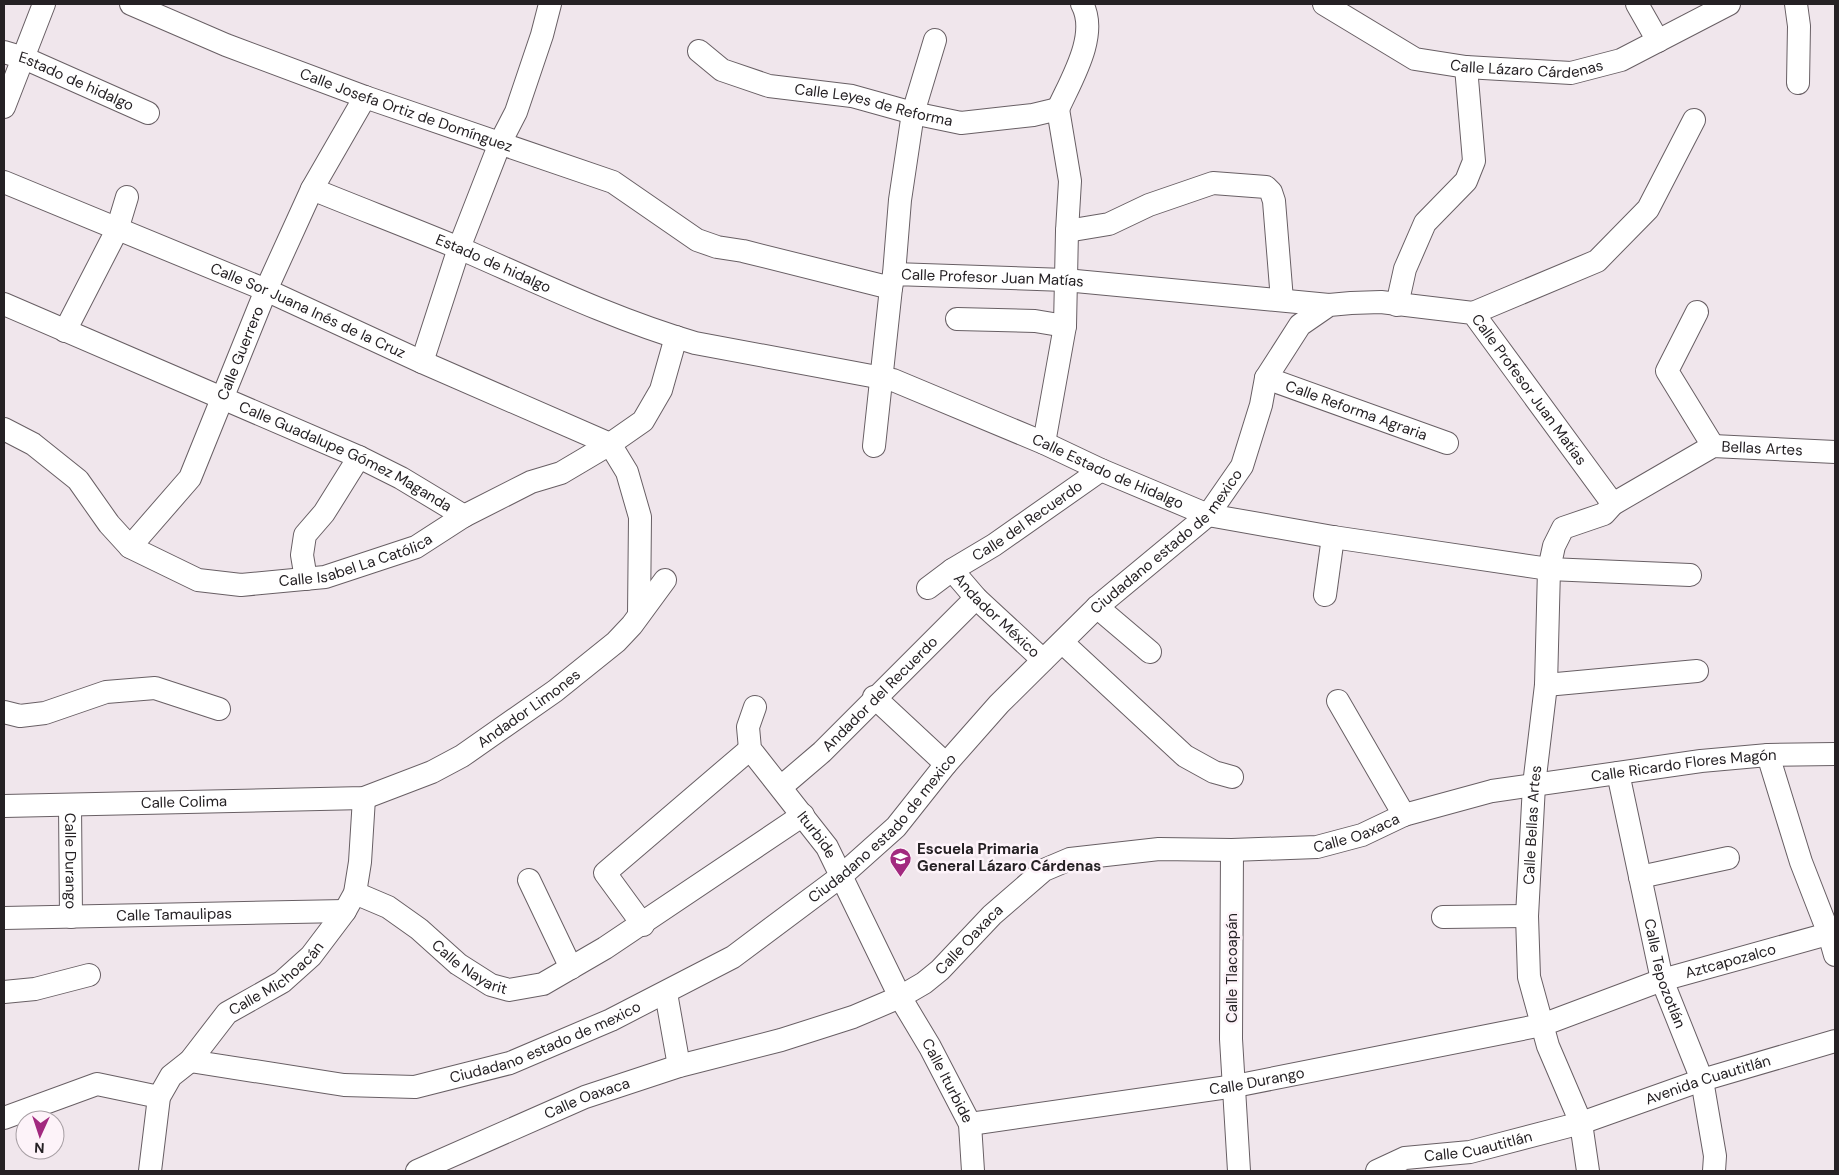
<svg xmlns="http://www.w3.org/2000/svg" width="1839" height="1175" viewBox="0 0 1839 1175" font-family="'DM Sans',sans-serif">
<rect width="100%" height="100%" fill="#f0e6ec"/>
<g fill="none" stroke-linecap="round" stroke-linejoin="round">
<defs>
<g id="minor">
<path id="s1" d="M131,4L226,45L365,97L613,182L697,240L717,247L743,251L891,288L894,274L1065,280L1329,305"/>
<path id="s2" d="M1324,4L1415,59L1466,67L1571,73L1621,60L1729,4"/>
<path d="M1637,4L1658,41"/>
<path d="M1796,4L1799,26L1798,83"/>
<path id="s3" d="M699,51L722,70L769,86L852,96L913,113L961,123L1033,115L1058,109"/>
<path id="s4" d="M4,52L24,58L148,113"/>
<path d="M4,107L44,4"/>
<path d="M1058,109C1071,80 1099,35 1082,4"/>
<path id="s5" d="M4,182L266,290L422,362L610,444L627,472L640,517L639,614"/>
<path id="s6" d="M312,189C361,209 411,228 459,248C537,282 613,319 695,343L893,380L1044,443L1101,470L1208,515L1333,537L1549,569L1690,575"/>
<path d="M1067,231L1109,224L1149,205L1213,183L1266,187L1271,192L1274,201L1282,300"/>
<path d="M894,274L900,200L913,113L935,40"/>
<path id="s7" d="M4,304L359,457L401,478L464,516"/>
<path d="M1397,305L1405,269L1425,223L1466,181L1474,161L1466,67"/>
<path d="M1697,312L1667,371L1713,446"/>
<path d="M1473,313L1597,261L1648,209L1694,120"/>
<path d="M957,319L1035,321L1065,326"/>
<path d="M65,331L117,230L127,197"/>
<path d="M422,362L459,248L500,143L516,112L542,35L550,4"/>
<path id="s8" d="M1266,378L1447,443"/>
<path id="s9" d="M4,429L33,444L78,480L109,524L130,547L198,580L241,585L325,577L416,547L464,516L531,482L561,473L610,444L643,421L661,390L676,337"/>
<path d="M1044,443L1065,326L1067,231L1070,181L1058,109"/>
<path d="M874,446L891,288"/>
<path id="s10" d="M130,547L190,478L266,290L312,189L365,97"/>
<path id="s11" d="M952,570L976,598L1043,660"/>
<path d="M306,579L302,555L305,535L324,513L359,457"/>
<path id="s12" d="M928,588L952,570L994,545L1101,470"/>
<path d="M1325,595L1333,537"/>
<path d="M1097,607L1150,652"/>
<path d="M1063,643L1185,756L1214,772L1232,777"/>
<path d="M1546,685L1697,671"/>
<path d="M874,697L946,764"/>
<path d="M1338,701L1404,815"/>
<path id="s13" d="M755,707L748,727L750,749L827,847L900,997L930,1047L970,1124L973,1171"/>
<path d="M4,712L20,716L45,713L106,692L155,688L219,709"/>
<path d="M1768,755L1801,862L1829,934L1835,955"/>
<path id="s14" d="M1618,773L1662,980L1702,1080L1715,1156L1714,1171"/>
<path id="s15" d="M781,787L822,752L976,598"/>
<path id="s16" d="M70,805L71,917"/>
<path id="s17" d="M4,806L364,798L432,772L462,756L555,691L616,642L632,625L665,580"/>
<path d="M1232,850L1231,1039L1239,1171"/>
<path d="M1640,877L1728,858"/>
<path d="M529,880L571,968"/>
<path id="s18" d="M355,893L388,907L419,929L458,964L491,985L509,990L543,984L605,948L803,815"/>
<path d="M1443,917L1527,916"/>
<path id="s19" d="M4,918L345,911"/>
<path d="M643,925L605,873L750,749"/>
<path d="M4,992L35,989L89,975"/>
<path d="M666,993L679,1066"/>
<path id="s20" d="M190,1061L344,1085L415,1087L510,1063L611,1020L733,957L840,877L896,827L946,764L999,704L1097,607L1208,515L1242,466L1261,405L1266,378L1300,325L1329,305L1351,303L1381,302L1473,313L1613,504"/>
<path d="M4,1118L97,1084L159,1097"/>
<path id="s21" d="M970,1124L1235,1086L1542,1025L1662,980L1835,932"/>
<path id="s22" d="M150,1171L159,1097L171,1076L190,1061L227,1013L282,982L311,956L345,911L355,893L360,862L364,798"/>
<path id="s23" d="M417,1171L585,1097L679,1066L781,1040L853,1017L900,997L924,983L940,970L992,915L1044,870L1070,859L1159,849L1232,850L1317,847L1362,835L1404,815L1492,791L1701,761L1768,755L1835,754"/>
<path id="s24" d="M1377,1171L1405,1158L1470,1152L1581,1123L1702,1080L1835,1041"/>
<path id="s25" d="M1588,1171L1581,1123L1548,1046L1529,977L1527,916L1534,785L1546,685L1549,569L1554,546L1563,528L1604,514L1613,504L1713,446L1835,452"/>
</g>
</defs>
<use href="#minor" stroke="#685f64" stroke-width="24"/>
<use href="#minor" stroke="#fff" stroke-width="22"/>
</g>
<defs>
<symbol id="school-pin" viewBox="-11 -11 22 30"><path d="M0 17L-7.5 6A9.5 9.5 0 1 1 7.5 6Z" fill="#a2297f" stroke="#fdf3f9"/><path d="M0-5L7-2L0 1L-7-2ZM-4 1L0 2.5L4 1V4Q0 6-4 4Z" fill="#fff"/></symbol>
</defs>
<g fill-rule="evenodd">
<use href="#school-pin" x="888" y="846" width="25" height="34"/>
</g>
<g text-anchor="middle" stroke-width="5" stroke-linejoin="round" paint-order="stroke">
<g font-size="15" fill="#252124" stroke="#fdf3f9">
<text dy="5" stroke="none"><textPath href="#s2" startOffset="219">Calle Lázaro Cárdenas</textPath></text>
<text dy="5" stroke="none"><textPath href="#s4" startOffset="78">Estado de hidalgo</textPath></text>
<text dy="5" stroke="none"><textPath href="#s3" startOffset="186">Calle Leyes de Reforma</textPath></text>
<text dy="5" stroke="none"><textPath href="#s1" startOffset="295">Calle Josefa Ortiz de Domínguez</textPath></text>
<text dy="5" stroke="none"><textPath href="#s6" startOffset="196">Estado de hidalgo</textPath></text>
<text dy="5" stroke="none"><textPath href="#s1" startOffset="929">Calle Profesor Juan Matías</textPath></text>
<text dy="5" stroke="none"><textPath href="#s5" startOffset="330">Calle Sor Juana Inés de la Cruz</textPath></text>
<text dy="5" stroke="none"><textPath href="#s10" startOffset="226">Calle Guerrero</textPath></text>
<text dy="5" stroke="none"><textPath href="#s20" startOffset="1712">Calle Profesor Juan Matías</textPath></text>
<text dy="5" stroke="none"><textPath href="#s8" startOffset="96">Calle Reforma Agraria</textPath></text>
<text dy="5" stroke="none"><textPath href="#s25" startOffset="878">Bellas Artes</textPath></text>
<text dy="5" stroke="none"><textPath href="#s7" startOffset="374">Calle Guadalupe Gómez Maganda</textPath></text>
<text dy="5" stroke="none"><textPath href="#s6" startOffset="848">Calle Estado de Hidalgo</textPath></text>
<text dy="5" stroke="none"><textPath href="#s12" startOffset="120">Calle del Recuerdo</textPath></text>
<text dy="5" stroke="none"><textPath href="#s20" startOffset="1175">Ciudadano estado de mexico</textPath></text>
<text dy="5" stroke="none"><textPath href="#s9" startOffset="412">Calle Isabel La Católica</textPath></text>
<text dy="5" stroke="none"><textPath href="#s11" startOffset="64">Andador México</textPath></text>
<text dy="5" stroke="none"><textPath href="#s15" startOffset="136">Andador del Recuerdo</textPath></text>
<text dy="5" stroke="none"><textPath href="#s17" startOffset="549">Andador Limones</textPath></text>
<text dy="5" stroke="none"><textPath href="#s23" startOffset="1361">Calle Ricardo Flores Magón</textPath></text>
<text dy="5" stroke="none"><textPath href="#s17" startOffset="180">Calle Colima</textPath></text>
<text dy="5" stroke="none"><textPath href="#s25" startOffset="356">Calle Bellas Artes</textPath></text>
<text dy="5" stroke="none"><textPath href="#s20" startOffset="770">Ciudadano estado de mexico</textPath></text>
<text dy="5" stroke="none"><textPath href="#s23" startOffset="1025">Calle Oaxaca</textPath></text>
<text dy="5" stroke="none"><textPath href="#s13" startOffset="152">Iturbide</textPath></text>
<text dy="5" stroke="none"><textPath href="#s16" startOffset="56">Calle Durango</textPath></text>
<text dy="5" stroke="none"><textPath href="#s19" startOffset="170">Calle Tamaulipas</textPath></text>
<text dy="5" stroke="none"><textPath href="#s23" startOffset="605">Calle Oaxaca</textPath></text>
<text dy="5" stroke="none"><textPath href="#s21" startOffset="780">Aztcapozalco</textPath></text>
<text dy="5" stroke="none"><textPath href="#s18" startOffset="138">Calle Nayarit</textPath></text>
<text transform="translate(1232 968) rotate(-90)" y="5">Calle Tlacoapán</text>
<text dy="5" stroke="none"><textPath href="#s14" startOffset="206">Calle Tepozotlán</textPath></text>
<text dy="5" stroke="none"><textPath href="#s22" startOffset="244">Calle Michoacán</textPath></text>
<text dy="5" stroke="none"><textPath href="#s20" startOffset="365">Ciudadano estado de mexico</textPath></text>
<text dy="5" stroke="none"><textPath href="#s24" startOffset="345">Avenida Cuautitlán</textPath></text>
<text dy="5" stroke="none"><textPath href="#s13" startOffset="431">Calle Iturbide</textPath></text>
<text dy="5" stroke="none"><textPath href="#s21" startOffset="290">Calle Durango</textPath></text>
<text dy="5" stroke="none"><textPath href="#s23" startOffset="185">Calle Oaxaca</textPath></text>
<text dy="5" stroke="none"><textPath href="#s24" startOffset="105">Calle Cuautitlán</textPath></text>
</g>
<g font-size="15" font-weight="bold" fill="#252124" stroke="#fdf3f9" text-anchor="start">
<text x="917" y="854">Escuela Primaria<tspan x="917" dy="17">General Lázaro Cárdenas</tspan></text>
</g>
</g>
<rect width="1839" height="1175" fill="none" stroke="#252124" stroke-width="10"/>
<g transform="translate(40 1135) rotate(183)"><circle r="24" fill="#fdf3f9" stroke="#a79fa4"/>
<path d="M0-4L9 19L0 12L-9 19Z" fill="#a2297f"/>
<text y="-8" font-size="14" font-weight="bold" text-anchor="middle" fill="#252124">N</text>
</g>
</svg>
